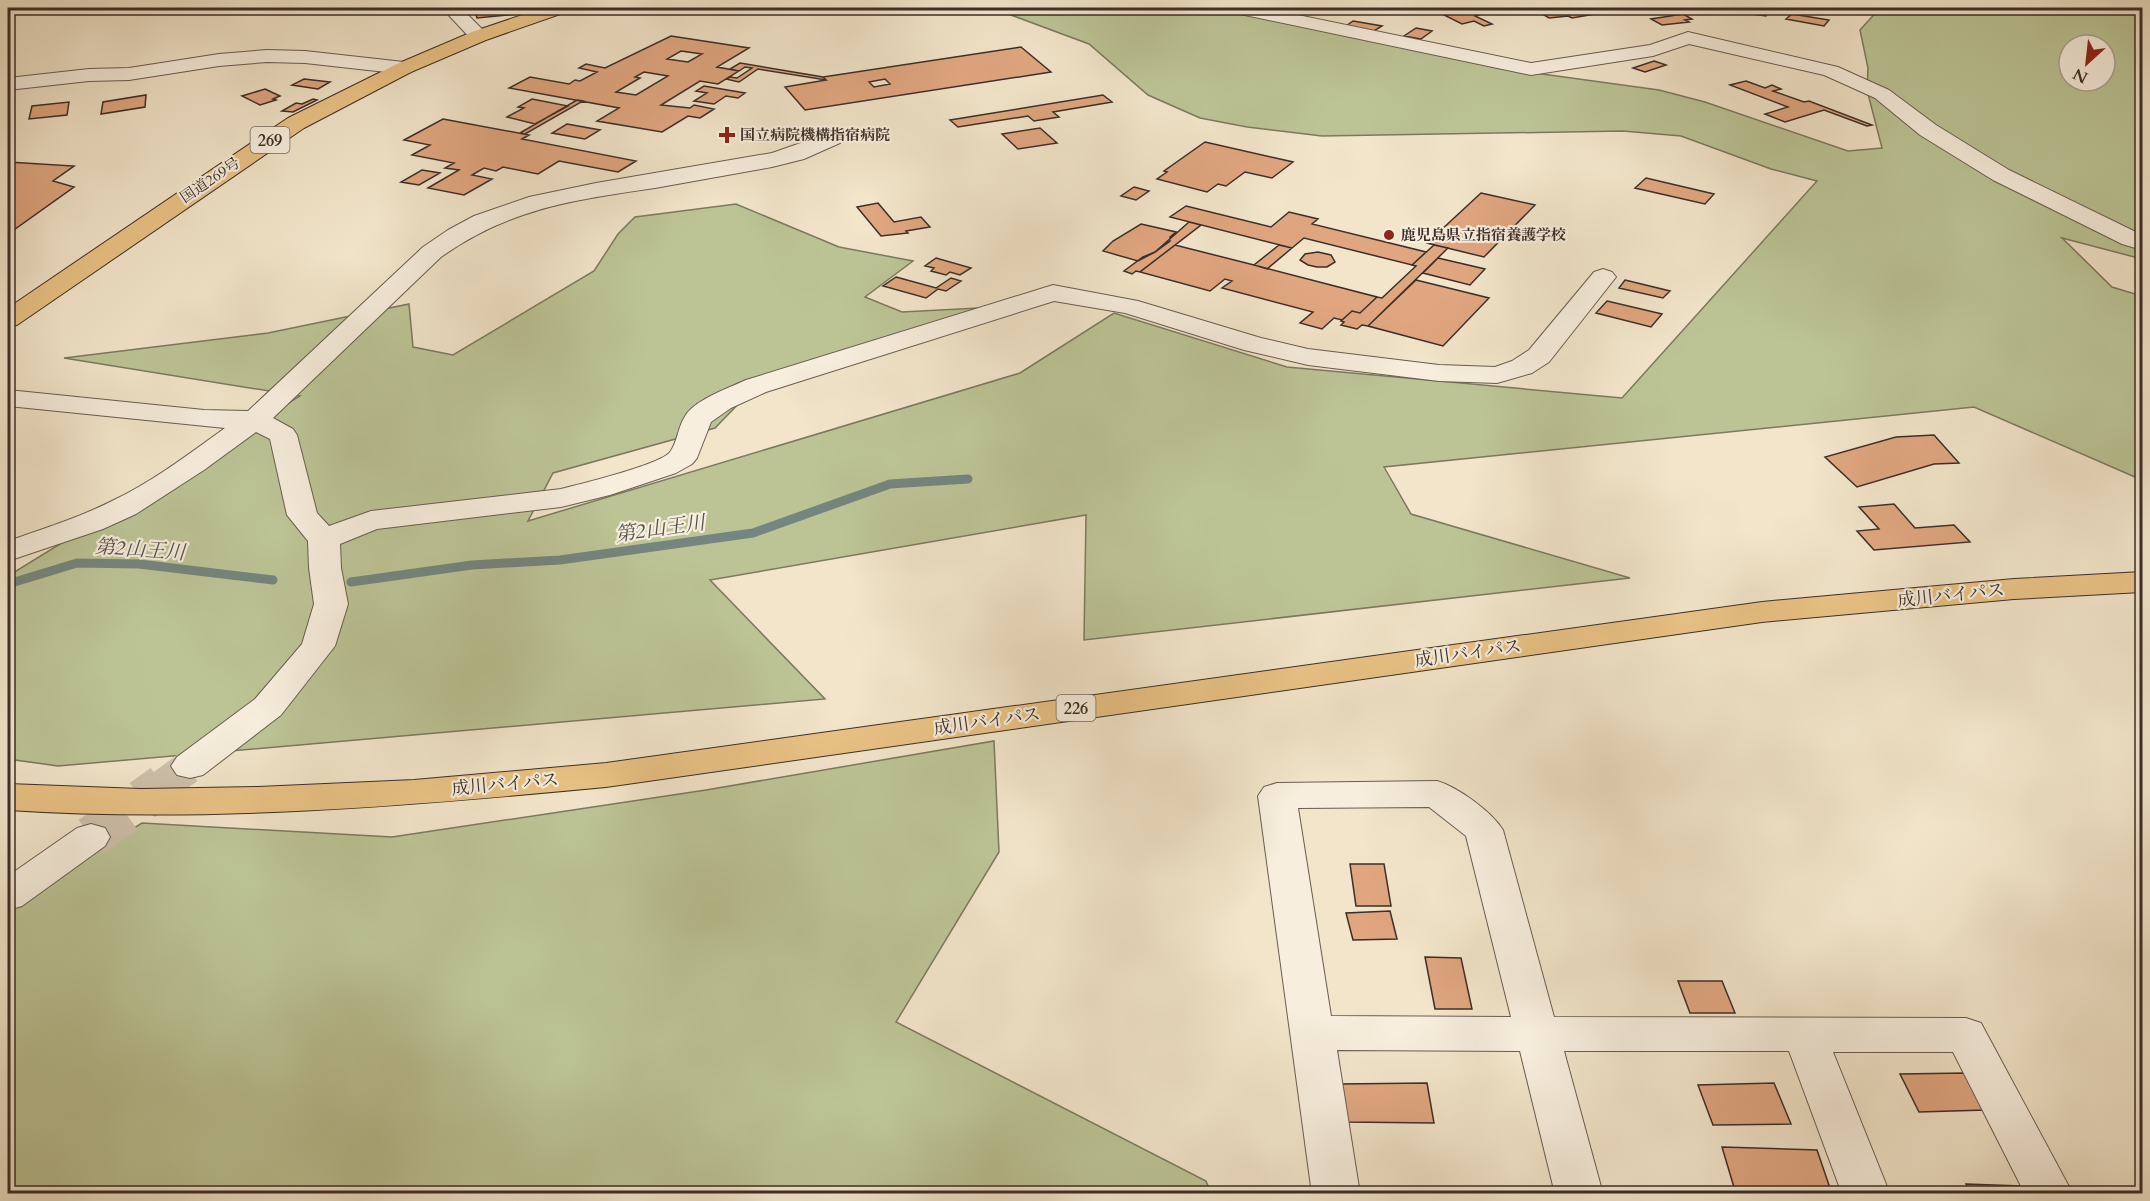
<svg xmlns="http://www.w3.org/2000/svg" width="2150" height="1201" viewBox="0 0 2150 1201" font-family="Cardo,'Noto Serif JP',serif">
<rect width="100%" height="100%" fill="#f2e5ca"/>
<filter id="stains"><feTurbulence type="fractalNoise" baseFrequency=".00333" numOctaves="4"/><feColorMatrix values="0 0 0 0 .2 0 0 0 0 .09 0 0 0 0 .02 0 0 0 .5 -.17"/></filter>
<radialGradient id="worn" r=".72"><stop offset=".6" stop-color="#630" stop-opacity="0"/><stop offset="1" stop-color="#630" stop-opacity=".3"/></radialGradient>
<path fill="#bcc496" stroke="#7c7960" stroke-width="1.5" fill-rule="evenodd" d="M992,8H1228L1498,68L1659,90L1705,102L1848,151L1882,148L1867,90L1868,68L1860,30L1880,8H2142V259L2062,238L2112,287L2142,296V480L1974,407L1384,467L1411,514L1630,578L1084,640L1086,515L710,580L825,699L58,766L8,759V574L13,573L300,396L64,358L268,333L409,304L413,347L453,355L594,271L618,234L635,217L736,204L839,247L913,261L865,297L902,312L978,308L979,317L748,394L715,428L553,473L528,521L1020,373L1114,313L1287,367L1622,398L1817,181L1771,169L1681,136L1623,131L1322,136L1247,127L1200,118L1148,95L1089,44ZM2069,45H2105V81H2069Z
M994,741L999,852L896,1022L1206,1181L1211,1193L8,1194V906L142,823L392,837L706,790Z"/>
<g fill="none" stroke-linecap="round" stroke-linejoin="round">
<path stroke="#75857f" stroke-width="9" d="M351,582L472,565L560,560L753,533L890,484L968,479
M8,584L77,563L139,564L273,580"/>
</g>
<path fill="#e0a680" stroke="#3b2e29" stroke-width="1.5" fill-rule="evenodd" d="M510,8H536L519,14L477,18L475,11Z
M1579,8H1606L1613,11L1572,18L1568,16L1549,18L1539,12Z
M1710,8H1746L1769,11L1766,16Z
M1485,10L1486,13L1475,16L1492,24L1484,26L1474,21L1462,24L1444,15Z
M1683,14L1692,19L1685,20L1689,22L1662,25L1651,19Z
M1792,14L1829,20L1824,26L1786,19Z
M1353,21L1382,26L1374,31L1346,26Z
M1416,28L1432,31L1421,39L1404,36Z
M671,36L749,48L717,67L739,71L718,84L700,81L661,105L690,108L694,105L714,109L700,118L688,116L662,132L597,121L619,108L509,88L530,77L569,84L575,80L580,81L597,72L579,68L586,64L605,68ZM681,51L702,54L688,62L667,59ZM644,72L668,76L636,95L616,92L640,78L635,77Z
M1021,47L1051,72L805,110L785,87L826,80L823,77ZM885,79L890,84L874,87L869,82Z
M1654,61L1666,65L1645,72L1633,68Z
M740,63L823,77L826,80L758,69L739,82L726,79L730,77L737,78L752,68L745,67L739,71L730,69Z
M304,79L330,82L318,89L292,85Z
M1746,81L1765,88L1772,85L1781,89L1773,91L1804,102L1809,101L1872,125L1867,126L1824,110L1785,122L1765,114L1788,107L1730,85Z
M704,86L745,93L738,98L726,96L714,104L694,101L707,93L696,91Z
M265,89L280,96L273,99L276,100L260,105L242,96Z
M146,95L145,107L101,114L103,102Z
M1103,95L1112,102L1053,112L1059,117L1034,121L1028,116L958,127L950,120Z
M313,99L317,100L293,112L282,111L296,103L302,104Z
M532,99L568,106L535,124L507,117L524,108L518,107Z
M577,100L583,101L525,134L520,133Z
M69,102L67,115L29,119L32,106Z
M443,119L529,135L522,139L636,161L618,172L559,161L538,174L503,167L496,171L484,168L472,175L492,179L464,195L428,188L459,170L445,168L454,163L412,155L430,145L404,140Z
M567,124L600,130L585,139L552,133Z
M1040,128L1057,143L1018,149L1002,134Z
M1205,142L1293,162L1272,178L1245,172L1226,186L1218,184L1207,192L1157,179L1167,172L1164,171Z
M8,162L74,166L53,181L74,187L8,234Z
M422,170L440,173L419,185L401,182Z
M1646,178L1714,194L1705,204L1635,188Z
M1134,187L1149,191L1136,200L1121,196Z
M1481,193L1535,205L1484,257L1427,243Z
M878,203L894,222L921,217L930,227L906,231L908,233L881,236L857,207Z
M1186,206L1271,227L1289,212L1318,219L1312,224L1426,252L1412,265L1304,238L1292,248L1170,217Z
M1189,222L1201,225L1140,272L1136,271L1132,274L1124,271L1143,257L1155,252Z
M1141,224L1176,232L1170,237V241L1155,252L1138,261L1103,251L1113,241Z
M1175,245L1254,265L1377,297L1360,313L1352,311L1342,320L1334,318L1322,329L1300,323L1313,312L1222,288L1232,281L1225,279L1210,291L1140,272Z
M1279,245L1292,248L1267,269L1254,265Z
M1434,245L1448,248L1368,326L1362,325L1357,329L1341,325L1344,322L1341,321L1352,311L1360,313L1377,297L1382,298L1416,266L1412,265Z
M1318,252L1331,255L1335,262L1327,267H1317L1308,265L1300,260L1305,254Z
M936,258L971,268L960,275L950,272L946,275L931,271L934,268L925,266Z
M1438,258L1485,269L1470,285L1423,273Z
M896,277L936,288L951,278L961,281L946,291L938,289L926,298L883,286Z
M1416,280L1489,298L1443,346L1368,326Z
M1625,280L1670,291L1663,298L1619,288Z
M1607,301L1662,314L1651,327L1596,313Z
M1934,435L1959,463L1934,464L1857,487L1825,457L1896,437Z
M1894,504L1915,528L1954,525L1970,542L1874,550L1857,531L1879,529L1859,507Z
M1350,864H1384L1391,906H1356Z
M1390,911L1397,939L1353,940L1346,913Z
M1425,957L1461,958L1472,1009H1435Z
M1678,981H1722L1735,1013H1690Z
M1966,1073L1985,1110L1919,1112L1900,1074Z
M1427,1083L1434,1123L1345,1122L1340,1084Z
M1774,1083L1791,1124L1713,1125L1698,1085Z
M1722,1147L1817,1150L1832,1194H1736Z
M1966,1184L2021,1186L2025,1194H1970Z"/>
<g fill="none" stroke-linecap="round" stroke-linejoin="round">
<path stroke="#cdc0aa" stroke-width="33" stroke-dasharray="33 16" stroke-linecap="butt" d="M161,787L190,766"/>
<path stroke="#cdc0aa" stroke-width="42" stroke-dasharray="42 21" stroke-linecap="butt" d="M91,837L163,785"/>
<defs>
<path id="minor" d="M442,8H461L489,36L486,40H472Z
M1231,8H1264L1531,63L1650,45L1688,32L1838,67L1889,90L1936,125L2009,170L2142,235V250L2122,244L1993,180L1920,135L1875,98L1824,75L1689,44L1653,56L1531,75L1240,14L1233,12Z
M267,50L305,51L404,62L411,64L414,68L411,72L404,74L305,63L267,62L219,66L129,80L89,81L8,90V78L89,69L129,68L219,54Z
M832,132L840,133L843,138L840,143L804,159L772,167C733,174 694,181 655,188C574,200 510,208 441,257L273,418L293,429L297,435L317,513L329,526L371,511L561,489C580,484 660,465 670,452C677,443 678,428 684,418C693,400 729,388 746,380L1053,285L1138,301L1261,338L1308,349L1439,365L1495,367L1512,361L1529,350L1594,272L1603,269L1612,272L1616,277L1549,362L1532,373L1497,383L1439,381L1308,365L1244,350L1125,313L1054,301L766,392L731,408L711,422L697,458L692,464L676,473L610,495L561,507L377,529L340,544L341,568L348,604L335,646L281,715L203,775L190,778L177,775L171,766L177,757L255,699L302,644L314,604L309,568L308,541L287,515L270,439L256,432L204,470L136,514L103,529L8,561V541C43,529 78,518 112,501C152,482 189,454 225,428L8,406V390L204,410L248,411L423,247L448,230L474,216L529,197L596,183L772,153Z
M1437,781C1458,787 1492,812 1503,830L1554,1017L1966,1018L1981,1023L2073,1194H2025L1953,1052H1833L1890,1194H1842L1789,1051H1564L1603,1194H1555L1520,1051L1337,1050L1360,1194H1312L1258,796L1264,787L1277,783ZM1429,807L1466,836L1511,1017L1331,1016L1298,808Z
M91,824L105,828L110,837L105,846L22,906L8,910V876L77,828Z"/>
<path id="highway" d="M543,8H568L566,12L486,40L411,72L304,128L17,325L8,327V308L288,118L397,64L472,32Z
M2142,572V592L2014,599L1762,622L606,787C407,806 207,823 8,810V784L141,789L258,787L414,780L606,763L1762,602L2014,579Z"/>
</defs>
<use href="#minor" stroke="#695c51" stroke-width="2"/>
<use href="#highway" stroke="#3b2e29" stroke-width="2"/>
<use href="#minor" fill="#f7eedd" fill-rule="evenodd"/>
<use href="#highway" fill="#e9c285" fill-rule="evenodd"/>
</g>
<g fill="#8f2418" stroke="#f7eedd" stroke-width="2">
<path d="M724 126h6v6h6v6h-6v6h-6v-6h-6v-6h6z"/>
<circle cx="1389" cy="235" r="6"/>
</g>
<g text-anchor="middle" stroke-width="4.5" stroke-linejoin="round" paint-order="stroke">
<g font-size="15" font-weight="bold" fill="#3b2e29" stroke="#f7eedd" text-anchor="start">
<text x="740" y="140">国立病院機構指宿病院</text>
<text x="1401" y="240">鹿児島県立指宿養護学校</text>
</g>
<g font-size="15" fill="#3b2e29" stroke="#f7eedd">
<text transform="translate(210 180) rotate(-34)" y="5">国道269号</text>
</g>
<g fill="#f7eedd" stroke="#73685f" stroke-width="1.5">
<rect x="250.5" y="127" width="39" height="26" rx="4.5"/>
<rect x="1056.5" y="695" width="39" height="26" rx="4.5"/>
</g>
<g font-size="16" font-weight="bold" fill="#3b2e29">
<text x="270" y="146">269</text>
<text x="1076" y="714">226</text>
</g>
<g font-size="18" fill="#3b2e29" stroke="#f7eedd">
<text transform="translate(1951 595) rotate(-6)" y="6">成川バイパス</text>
<text transform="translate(1468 653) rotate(-8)" y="6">成川バイパス</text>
<text transform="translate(987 721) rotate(-8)" y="6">成川バイパス</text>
<text transform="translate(505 784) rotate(-5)" y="6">成川バイパス</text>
</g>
<g font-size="20" font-style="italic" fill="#53524d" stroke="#f7eedd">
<text transform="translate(660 528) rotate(-8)" y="7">第2山王川</text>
<text transform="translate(140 549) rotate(4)" y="7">第2山王川</text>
</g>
</g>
<rect width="2150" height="1201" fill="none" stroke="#f2e5ca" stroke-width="30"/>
<rect x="9" y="9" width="2132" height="1183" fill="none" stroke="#3b2e29" stroke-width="3"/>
<rect x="15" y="15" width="2120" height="1171" fill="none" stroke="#3b2e29" stroke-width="1.5"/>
<g transform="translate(2087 63) rotate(207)"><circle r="28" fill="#f7eedd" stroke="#aca195" stroke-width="1.5"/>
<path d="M0-4.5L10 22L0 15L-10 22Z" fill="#8f2418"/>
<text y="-9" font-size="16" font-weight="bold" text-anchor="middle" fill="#3b2e29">N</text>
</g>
<rect width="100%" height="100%" filter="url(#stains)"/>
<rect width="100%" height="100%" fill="url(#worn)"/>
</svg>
